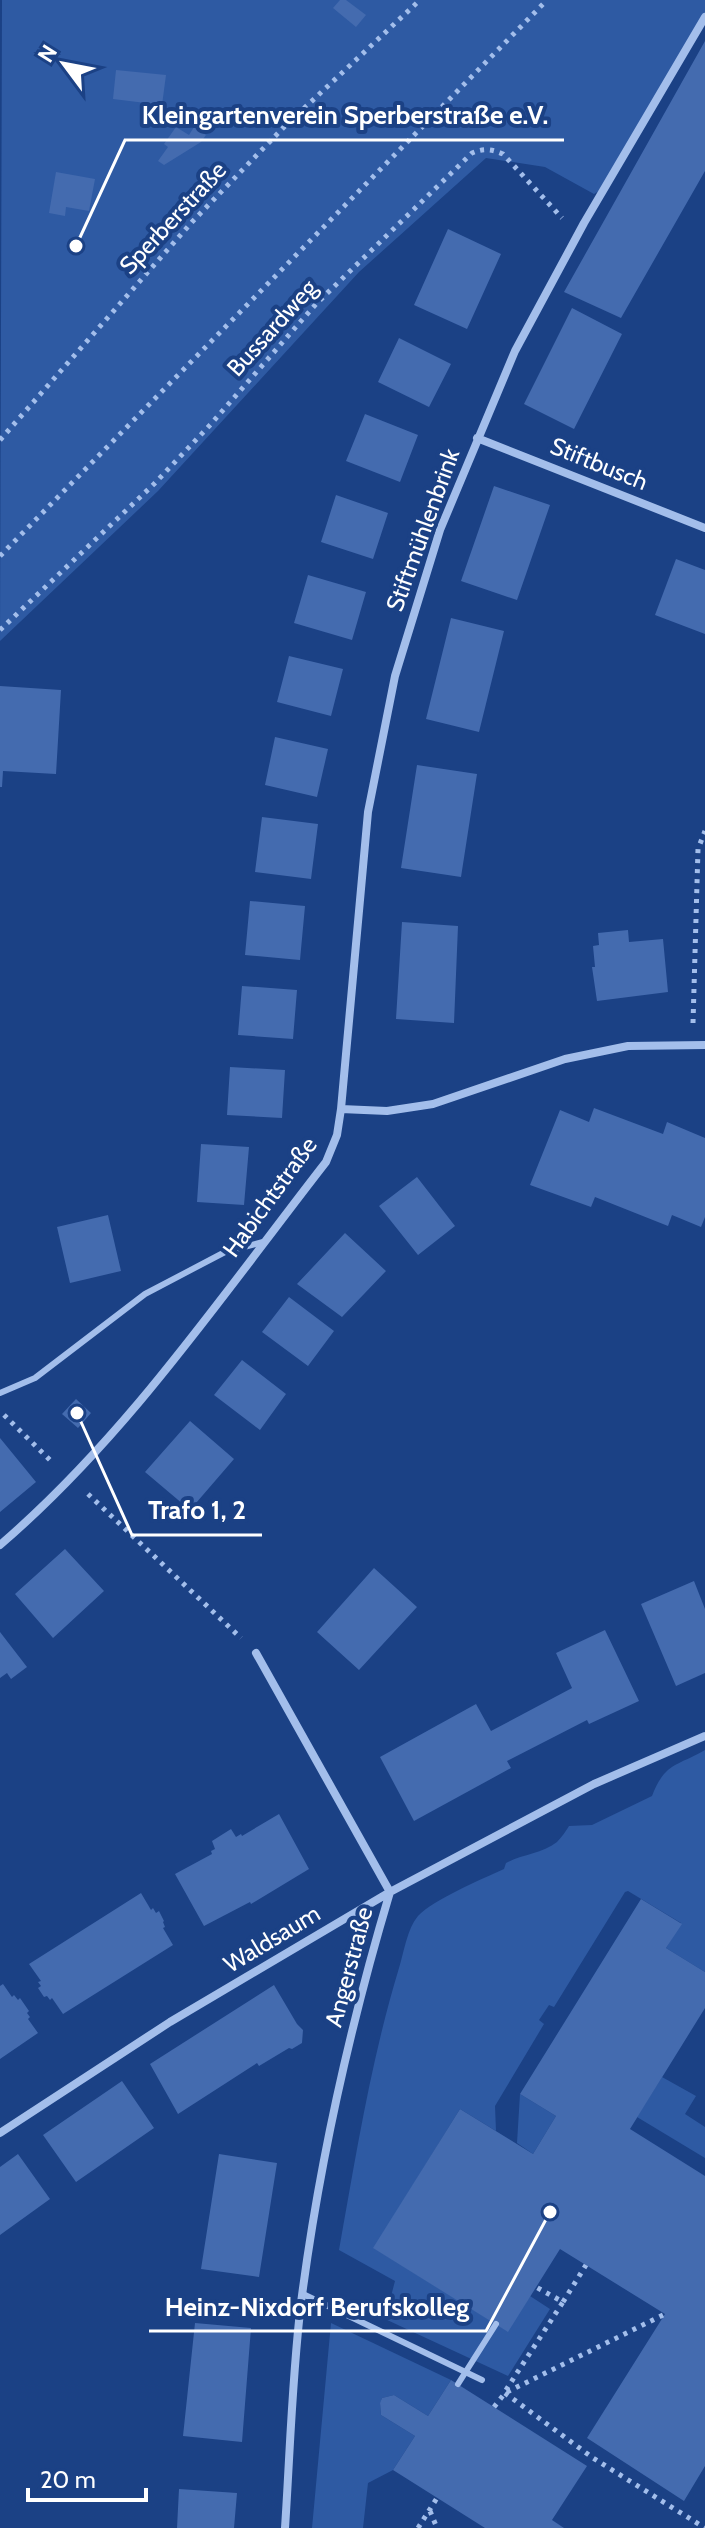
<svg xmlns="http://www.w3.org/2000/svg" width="705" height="2528" viewBox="0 0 705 2528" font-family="Cabin,sans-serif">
<rect width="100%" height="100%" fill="#1b4185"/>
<path fill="#2e5aa3" d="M2,0H705V14L599,191L594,194L545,167L486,158L359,272L158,491L0,641Z
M705,1750V1972L666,1948L681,1923L628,1891L625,1892L554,2007L549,2005L539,2020L544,2024L495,2106L496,2131L460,2109L374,2248L507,2331L530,2296L550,2309L508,2376L385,2319L395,2281L339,2250C356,2155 371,2060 399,1968C404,1952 407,1929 418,1916C433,1900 482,1879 504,1869L506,1863C522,1854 542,1854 557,1842C561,1838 566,1831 569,1826L592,1825L652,1796C665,1762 678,1766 705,1750Z
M662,2077L696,2096L685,2114L705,2127V2158L637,2117Z
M520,2094L556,2116L533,2154L517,2143Z
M331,2323L451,2380L428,2416L394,2395L382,2398L380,2404L381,2415L415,2436L393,2470L368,2483L363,2528H312Z"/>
<path fill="#446baf" d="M340,0H346L366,15L356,27L333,8Z
M705,41V171L621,318L564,292Z
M116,70L166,75L162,105L113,99Z
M176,127L189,135L194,127L206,135L201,142L164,165L158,161L168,147L164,144Z
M56,172L95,179L89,211L66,207L65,216L49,213Z
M448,229L501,254L467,329L414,305Z
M572,308L622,334L574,429L524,404Z
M399,338L451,364L429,407L378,382Z
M365,414L418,435L400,482L346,461Z
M494,486L550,505L517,600L461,581Z
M336,495L388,513L373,559L321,542Z
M676,559L705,570V634L655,615Z
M308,575L366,592L352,640L294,623Z
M451,618L504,631L479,732L426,719Z
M289,656L343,669L331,716L277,702Z
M0,686L61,690L56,774L3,771L2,787H0Z
M275,737L328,749L317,797L265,785Z
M417,765L477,774L461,877L401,868Z
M262,817L318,824L311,879L255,872Z
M250,901L305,906L300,960L245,955Z
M402,922L458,926L454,1023L396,1019Z
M628,930L629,942L663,939L668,992L597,1001L592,967H595L593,946L599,945L598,933Z
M242,986L297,990L293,1039L238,1035Z
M230,1067L285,1070L282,1118L227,1115Z
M594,1108L663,1134L667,1122L705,1138V1217L701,1227L672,1215L668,1226L595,1197L591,1207L530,1185L560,1110L589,1122Z
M201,1144L249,1147L244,1205L197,1202Z
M417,1177L455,1226L418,1255L379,1206Z
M108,1215L121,1271L70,1283L57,1227Z
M345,1233L386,1271L342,1317L297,1284Z
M289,1297L334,1331L308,1366L262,1332Z
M242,1360L286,1394L260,1430L214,1395Z
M76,1399L91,1413L78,1428L62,1414Z
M190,1421L234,1459L190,1510L145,1472Z
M0,1438L36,1482L0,1512Z
M65,1549L104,1591L53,1638L15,1594Z
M374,1568L417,1607L359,1670L317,1632Z
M694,1581L705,1609V1673L676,1686L641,1604Z
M605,1630L639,1701L589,1724L587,1720L507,1761L511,1768L414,1821L380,1757L476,1704L491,1731L572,1688L556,1653Z
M0,1632L27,1667L11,1679L7,1673L0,1678Z
M279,1814L309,1869L251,1904L250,1902L204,1926L175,1874L212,1854L211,1851L215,1849L212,1841L231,1829L236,1837L241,1834L242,1836Z
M141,1893L151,1910L153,1908L156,1913L159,1911L164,1921L163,1922L165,1927L163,1928L173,1945L63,2014L52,1998L50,2000L47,1996L44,1997L38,1988L41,1986L38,1982L41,1981L29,1964Z
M641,1899L682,1924L666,1948L705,1972V2008L630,2129L705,2176V2466L684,2501L587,2438L665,2314L560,2249L508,2332L373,2248L460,2109L533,2154L556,2116L520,2094Z
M3,1984L12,1997L14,1995L18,2000L20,1998L29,2011L27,2013L30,2017L28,2019L38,2033L0,2059V1986Z
M274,1985L297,2024L303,2030L302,2043L292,2049L289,2048L259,2066L257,2063L178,2114L150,2064Z
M122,2081L154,2128L76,2182L43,2135Z
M18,2154L50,2199L0,2235V2167Z
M219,2154L277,2163L259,2277L201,2269Z
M195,2323L251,2328L242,2442L183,2436Z
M451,2380L587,2466L552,2520L564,2528H485L393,2470L415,2436L381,2415L380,2403L382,2398L394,2395L428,2416Z
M179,2489L237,2493L234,2528H177Z"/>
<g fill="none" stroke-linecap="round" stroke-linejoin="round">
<path stroke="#a3beeb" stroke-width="5" stroke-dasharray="4 6" stroke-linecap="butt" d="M0,440L192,222L283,128L420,0
M0,556L547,0
M0,630L154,484L211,424L316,304L472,153C484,148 491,149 503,154L562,218
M693,1023L698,849L705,831
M4,1415L54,1464
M88,1494L241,1638
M563,2302L586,2265
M506,2390L563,2302L536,2287
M505,2393L593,2458L705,2528
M494,2407L505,2393L665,2314
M430,2511L437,2528
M418,2528L437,2498"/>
<path stroke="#a3beeb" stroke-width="6" d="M0,1393L35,1378L145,1294L225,1252L263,1242
M303,2294L482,2380"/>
<path stroke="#a3beeb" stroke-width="8" d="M477,438L705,528
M341,1109L387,1111L433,1104L565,1059L628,1046L705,1045
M0,1545C127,1436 223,1294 326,1162L337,1135L341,1109L368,812L395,676L440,530L515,351L584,223L705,17
M256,1653L390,1892C350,2026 319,2164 301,2303C292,2377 290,2453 285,2528
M0,2133L170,2022L390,1892L594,1784L705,1736"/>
<path stroke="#a3beeb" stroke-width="6" d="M458,2384L496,2324"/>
</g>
<g text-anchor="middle" stroke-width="8" stroke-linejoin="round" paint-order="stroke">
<g font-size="24" fill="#fff" stroke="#1b4185">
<text transform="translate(173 218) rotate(-47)" y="8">Sperberstraße</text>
<text transform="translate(272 328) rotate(-48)" y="8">Bussardweg</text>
<text transform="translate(599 464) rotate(22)" y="8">Stiftbusch</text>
<text transform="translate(423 530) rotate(-70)" y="8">Stiftmühlenbrink</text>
<text transform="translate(270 1197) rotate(-54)" y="8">Habichtstraße</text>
<text transform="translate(272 1939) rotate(-31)" y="8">Waldsaum</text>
<text transform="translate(349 1967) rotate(-75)" y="8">Angerstraße</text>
</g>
</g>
<path fill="none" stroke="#fff" stroke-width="3" d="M76 246L125 140H564M77 1413L132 1535H262M550 2212L486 2331H149"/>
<g fill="#fff" stroke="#1b4185" stroke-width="3">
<circle cx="76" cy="246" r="8"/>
<circle cx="77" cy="1413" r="8"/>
<circle cx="550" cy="2212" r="8"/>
</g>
<g font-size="26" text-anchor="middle" font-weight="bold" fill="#fff" stroke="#1b4185" stroke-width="8" stroke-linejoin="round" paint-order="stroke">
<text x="345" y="124">Kleingartenverein Sperberstraße e.V.</text>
<text x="197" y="1519">Trafo 1, 2</text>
<text x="317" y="2316">Heinz-Nixdorf Berufskolleg</text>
</g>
<g transform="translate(64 64) rotate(302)" stroke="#1b4185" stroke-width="6" paint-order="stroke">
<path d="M0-6L14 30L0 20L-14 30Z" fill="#ffffff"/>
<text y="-12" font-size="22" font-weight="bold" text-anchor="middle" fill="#ffffff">N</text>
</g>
<path d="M28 2488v12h118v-12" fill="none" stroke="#ffffff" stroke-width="4"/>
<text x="40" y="2488" font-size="24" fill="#ffffff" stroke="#1b4185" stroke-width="6" paint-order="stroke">20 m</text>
</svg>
